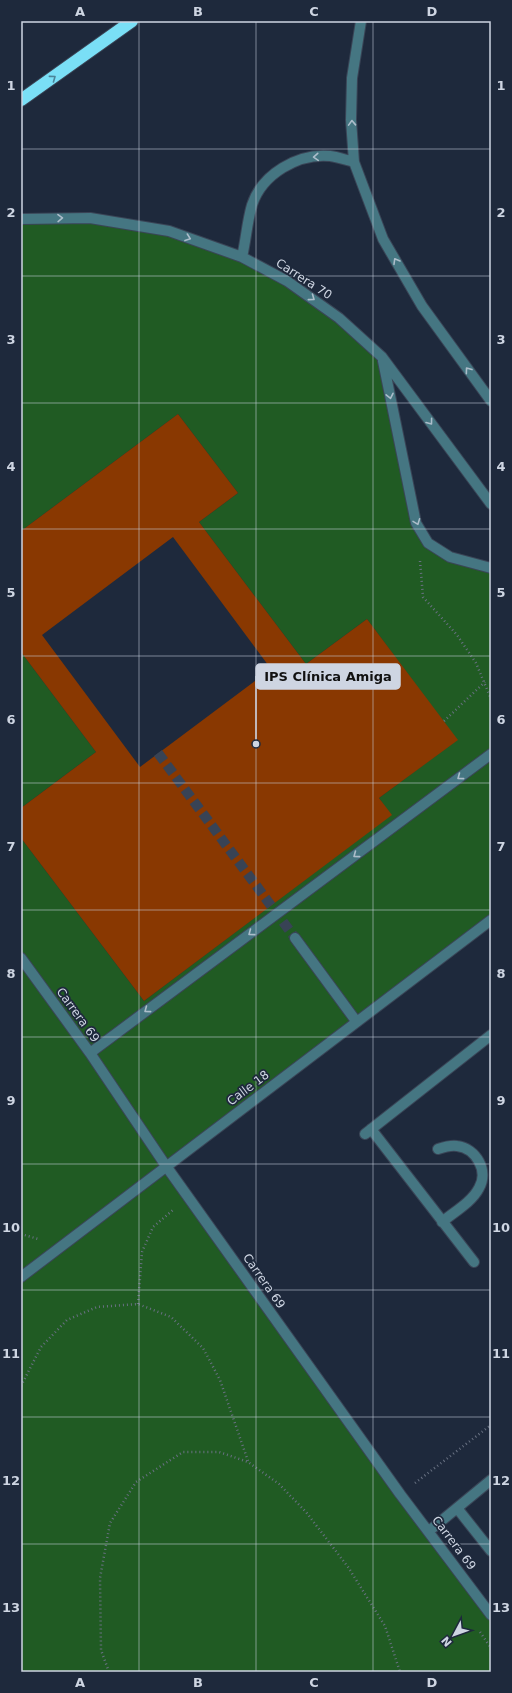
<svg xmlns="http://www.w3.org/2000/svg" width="512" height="1693" viewBox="0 0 512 1693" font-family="'DejaVu Sans',sans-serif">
<rect width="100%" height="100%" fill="#1e293c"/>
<path fill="#205b23" d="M90,218L169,231L287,281L382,357L416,523L428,543L491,568V920L166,1166L491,1615V1672H21V838L144,1001L391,815L379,798L457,740L367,619L306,664L199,522L238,493L178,414L21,531V219Z
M21,652L96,752L21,808Z"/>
<path fill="#893801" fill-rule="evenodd" d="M178,414L238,493L199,522L306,664L367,619L458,740L379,798L392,815L144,1001L21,838V808L96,752L21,652V531ZM173,537L271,669L140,767L42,635Z"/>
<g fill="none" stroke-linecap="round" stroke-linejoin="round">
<path stroke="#384355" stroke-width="10" stroke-dasharray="10 5" stroke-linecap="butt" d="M158,753L295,938"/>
<defs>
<path id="minor" d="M361,21L352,78L351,120L354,162L383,239L422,306L491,401
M21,219L90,218L169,231L242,257L287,281L339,318L382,357L491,504
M242,257C246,240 247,222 252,205C262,174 298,153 330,156C338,157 346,160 354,162
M383,361L416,523L428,543L450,557L491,568
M295,938L356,1021
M21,958L90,1053L166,1166L400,1494L491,1615
M90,1053L491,754
M371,1129L474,1262
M365,1134L491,1035
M438,1149C444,1147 450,1145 457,1146C476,1148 489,1171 479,1188C472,1202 454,1212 442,1222
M21,1277L491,920
M457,1508L491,1551
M429,1531L491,1480"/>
<path id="highway" d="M21,100L132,21"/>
</defs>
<use href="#minor" stroke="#3a4557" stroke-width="12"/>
<use href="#highway" stroke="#3a4557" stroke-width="14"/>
<path stroke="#687182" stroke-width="2.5" stroke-dasharray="1 3" stroke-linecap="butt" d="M420,561L423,597L457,635L476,663L491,699
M444,721L485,682
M21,1234L38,1239
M138,1304L142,1252L153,1227L173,1210
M21,1386L41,1347L67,1320L97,1307L138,1304L171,1317L203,1348L220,1380L248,1461
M415,1483L491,1425
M480,1632L491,1648
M109,1672L101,1650L100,1578L110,1523L136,1482L183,1452H219L248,1462L279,1484L306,1512L348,1567L385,1626L400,1672"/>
<use href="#minor" stroke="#457682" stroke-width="10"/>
<use href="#highway" stroke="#7adff6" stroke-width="12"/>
</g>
<defs><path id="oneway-chevron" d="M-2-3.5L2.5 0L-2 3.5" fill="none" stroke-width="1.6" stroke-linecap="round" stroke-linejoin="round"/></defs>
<use stroke="#4c8499" href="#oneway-chevron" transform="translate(53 78) rotate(-36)"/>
<g stroke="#acbdca">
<use href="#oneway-chevron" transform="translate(352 123) rotate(-92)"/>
<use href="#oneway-chevron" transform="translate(316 157) rotate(176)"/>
<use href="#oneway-chevron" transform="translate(60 218) rotate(-1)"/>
<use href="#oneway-chevron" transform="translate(188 238) rotate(20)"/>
<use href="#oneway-chevron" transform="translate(396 261) rotate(-120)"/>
<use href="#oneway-chevron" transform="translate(312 298) rotate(36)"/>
<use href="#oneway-chevron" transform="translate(468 370) rotate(-126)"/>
<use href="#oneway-chevron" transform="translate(390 396) rotate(78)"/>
<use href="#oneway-chevron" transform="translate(430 422) rotate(53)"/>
<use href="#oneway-chevron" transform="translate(417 522) rotate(69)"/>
<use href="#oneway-chevron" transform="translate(460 777) rotate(143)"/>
<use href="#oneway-chevron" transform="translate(356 855) rotate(143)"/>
<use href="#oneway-chevron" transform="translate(251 933) rotate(143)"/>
<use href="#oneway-chevron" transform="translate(147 1010) rotate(143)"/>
</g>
<path fill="none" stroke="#ced5e2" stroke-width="1" stroke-opacity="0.55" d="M139,21V1672M256,21V1672M373,21V1672M21,149H491M21,276H491M21,403H491M21,529H491M21,656H491M21,783H491M21,910H491M21,1037H491M21,1164H491M21,1290H491M21,1417H491M21,1544H491"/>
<g text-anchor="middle" stroke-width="3.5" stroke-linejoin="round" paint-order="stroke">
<g font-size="12" fill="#ced5e2" stroke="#1e293c">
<text transform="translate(304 279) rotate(33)" y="4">Carrera 70</text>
<text transform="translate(78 1015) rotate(54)" y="4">Carrera 69</text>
<text transform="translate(248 1088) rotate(-37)" y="4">Calle 18</text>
<text transform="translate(264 1281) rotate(55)" y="4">Carrera 69</text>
<text transform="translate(454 1543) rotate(53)" y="4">Carrera 69</text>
</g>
</g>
<path fill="none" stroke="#ced5e2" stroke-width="1.5" d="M256 744L256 676"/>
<circle fill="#ced5e2" stroke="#1e293c" stroke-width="1.5" cx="256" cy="744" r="4"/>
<rect fill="#ced5e2" stroke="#ced5e2" stroke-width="1.5" x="256" y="664" width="144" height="25" rx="4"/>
<g font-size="13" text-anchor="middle" font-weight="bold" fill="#111">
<text x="328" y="681">IPS Clínica Amiga</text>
</g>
<rect width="512" height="1693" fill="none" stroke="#1e293c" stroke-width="44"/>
<g transform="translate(454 1635) rotate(229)" stroke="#1e293c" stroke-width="3" paint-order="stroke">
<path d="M0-3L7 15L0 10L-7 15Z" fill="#ced5e2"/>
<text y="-6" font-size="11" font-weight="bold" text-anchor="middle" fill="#ced5e2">N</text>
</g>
<rect x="22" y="22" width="468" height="1649" fill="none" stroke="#ced5e2" stroke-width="1.5"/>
<g font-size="13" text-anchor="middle" font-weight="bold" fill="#ced5e2">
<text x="80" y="16">A</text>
<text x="198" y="16">B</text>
<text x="314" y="16">C</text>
<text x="432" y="16">D</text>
<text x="11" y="90">1</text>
<text x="501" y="90">1</text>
<text x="11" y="217">2</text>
<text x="501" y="217">2</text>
<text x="11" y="344">3</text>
<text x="501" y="344">3</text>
<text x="11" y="471">4</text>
<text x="501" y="471">4</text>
<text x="11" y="597">5</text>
<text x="501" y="597">5</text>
<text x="11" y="724">6</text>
<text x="501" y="724">6</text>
<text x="11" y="851">7</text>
<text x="501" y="851">7</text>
<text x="11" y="978">8</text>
<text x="501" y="978">8</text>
<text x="11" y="1105">9</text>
<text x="501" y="1105">9</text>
<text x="11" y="1232">10</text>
<text x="501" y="1232">10</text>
<text x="11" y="1358">11</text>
<text x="501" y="1358">11</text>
<text x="11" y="1485">12</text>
<text x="501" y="1485">12</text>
<text x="11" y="1612">13</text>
<text x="501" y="1612">13</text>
<text x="80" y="1687">A</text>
<text x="198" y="1687">B</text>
<text x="314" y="1687">C</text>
<text x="432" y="1687">D</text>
</g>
</svg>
